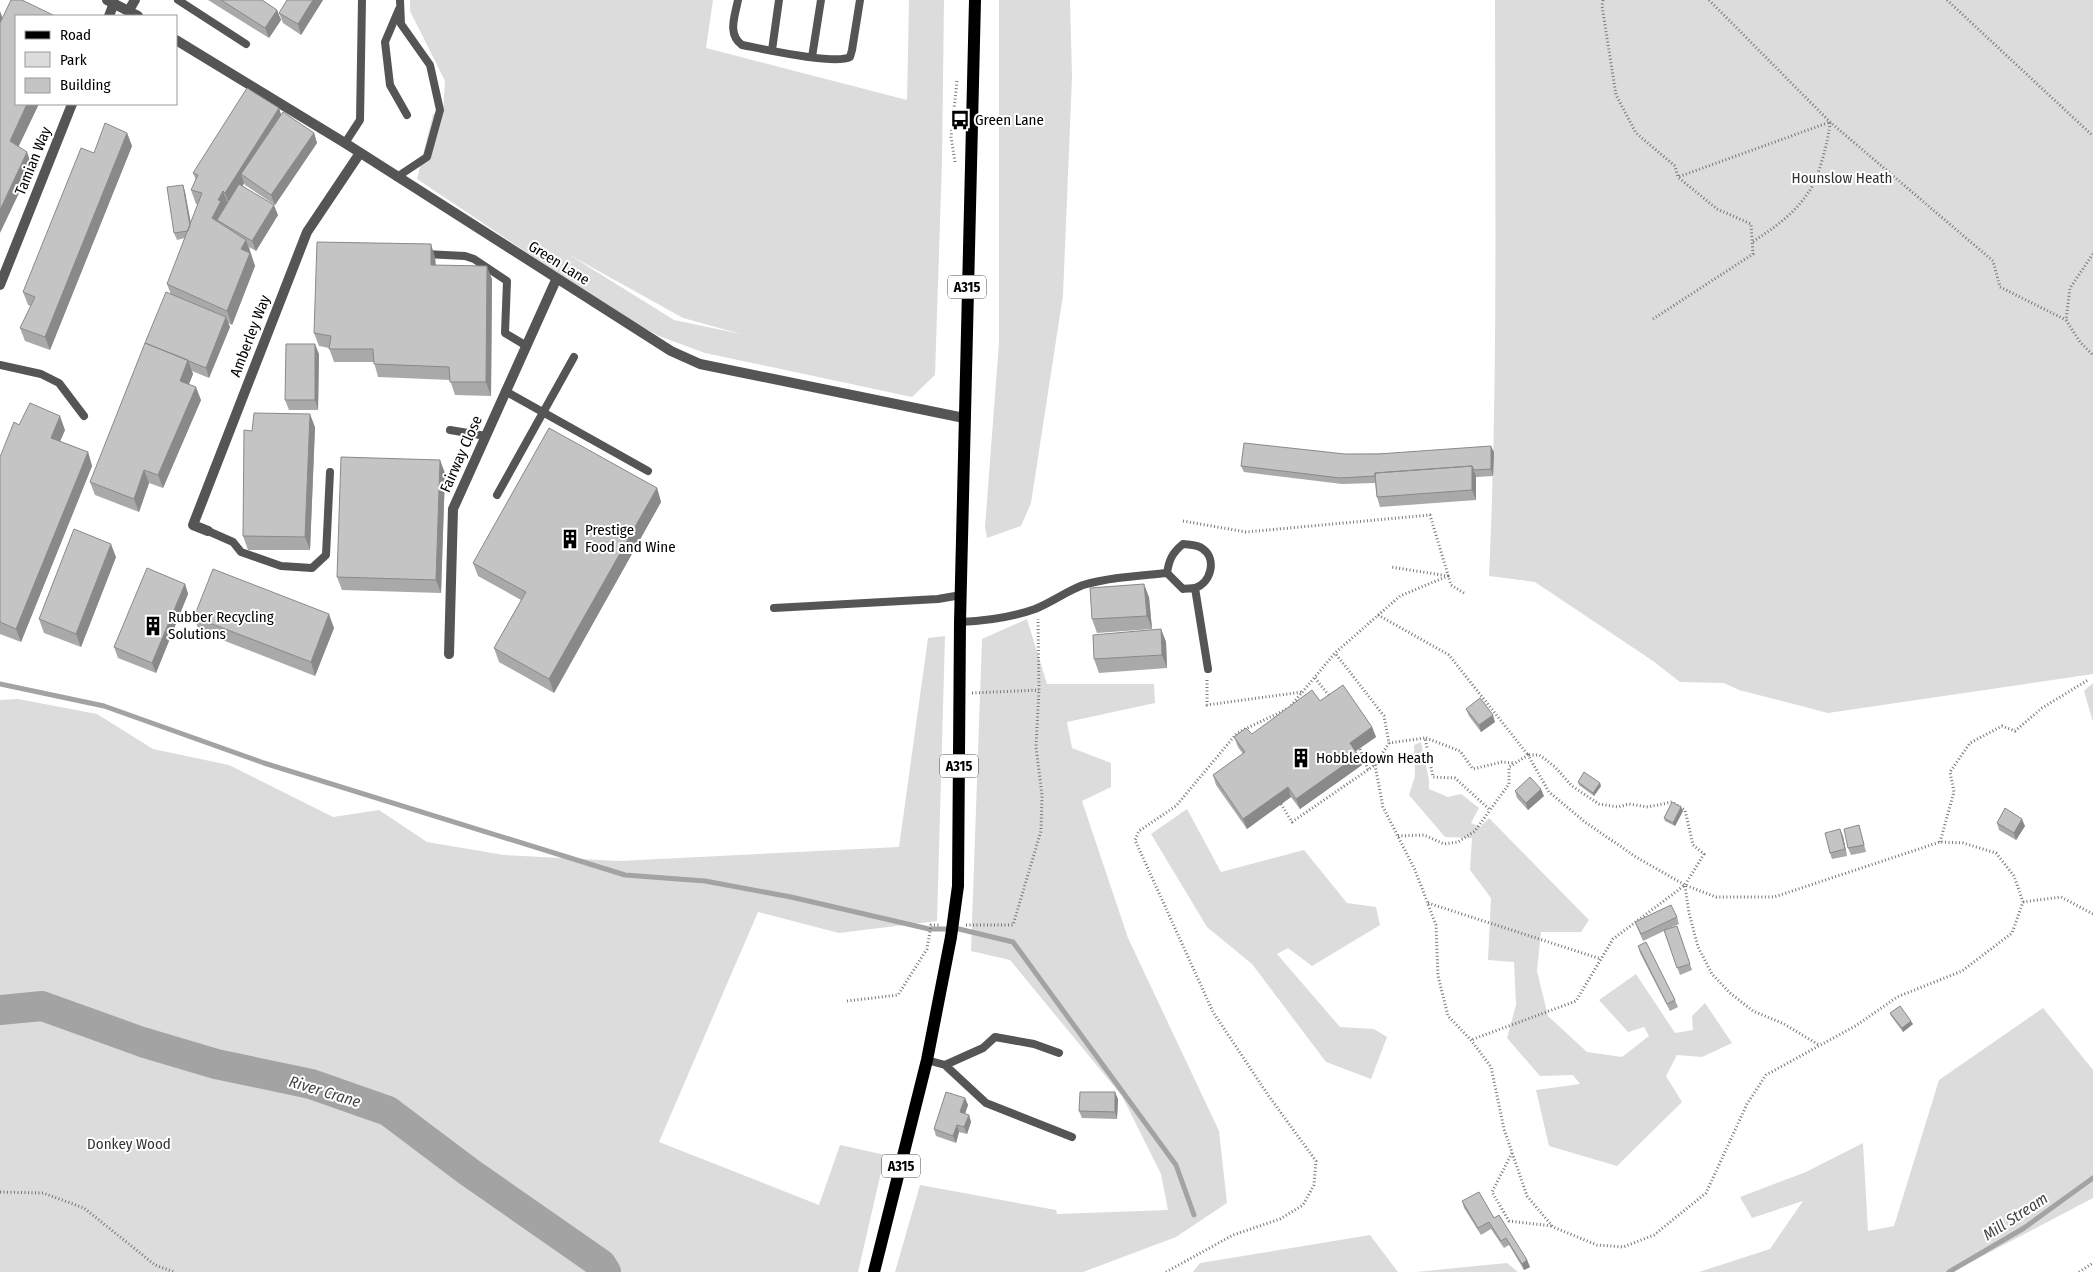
<svg xmlns="http://www.w3.org/2000/svg" width="2093" height="1272" viewBox="0 0 2093 1272" font-family="'Fira Sans Condensed',sans-serif">
<rect width="100%" height="100%" fill="#fff"/>
<path fill="#dcdcdc" fill-rule="evenodd" d="M410,0H713L706,48L907,100L909,0H944L942,161L935,375L912,397L705,353L659,336L614,311L417,179L433,114L443,111L445,81L410,11ZM568,254L683,318L741,334L674,320Z
M999,0H1070L1072,77L1063,295L1031,503L1021,526L987,538L985,527L999,343Z
M1495,0H2093V674L1828,713L1739,690L1724,683L1680,682L1653,661L1535,582L1489,576C1498,384 1495,192 1495,0Z
M1027,619L1047,684H1154L1155,703L1067,722L1072,748L1111,763V787L1082,801L1128,938L1219,1131L1227,1203L1176,1237L1083,1272H895L920,1185L1056,1210L1057,1214L1168,1210L1161,1174L1122,1096L1010,960L971,951L982,639Z
M945,636L937,921L839,933L758,912L659,1142L819,1205L840,1145L885,1155L858,1272H0V700L18,699L97,714L153,749L229,765L333,817L379,810L427,842L504,855L619,861L899,847L928,638Z
M2093,683V722L2084,691Z
M1421,742L1429,780V789L1448,797L1461,794L1479,808L1471,823L1480,827L1489,818L1589,920L1581,932H1541L1537,971L1548,1016L1587,1052L1622,1057L1649,1036L1644,1027L1628,1032L1599,1000L1636,974L1675,1033L1693,1030L1692,1016L1705,1003L1732,1043L1702,1057L1677,1055L1666,1076L1682,1102L1617,1166L1549,1146L1536,1090L1580,1084L1573,1075L1540,1076L1507,1038L1516,1005L1514,962L1488,960L1491,898L1470,870L1472,838L1445,837L1409,795L1415,776L1414,745Z
M1187,809L1221,872L1304,850L1347,903L1376,907L1380,925L1312,966L1288,948L1277,954L1340,1027L1374,1029L1387,1037L1371,1079L1326,1062L1252,964L1207,927L1151,834Z
M2043,1008L2093,1070V1198L1952,1272H1699L1770,1249L1803,1201L1752,1218L1740,1197L1806,1172L1863,1143L1868,1231L1894,1226L1939,1080Z
M1370,1235L1398,1272H1193L1200,1263Z
M1507,1263L1518,1272H1416Z"/>
<g fill="none" stroke-linecap="round" stroke-linejoin="round">
<path stroke="#a3a3a3" stroke-width="5" d="M0,684L104,706L264,763L625,875L705,881L791,897L929,929H959L1013,942L1176,1165L1194,1215
M1949,1272L2024,1228L2093,1178"/>
<path stroke="#a3a3a3" stroke-width="30" d="M0,1010L42,1006L142,1042L216,1064L311,1084L388,1111L469,1172L601,1264L606,1272"/>
<path stroke="#777" stroke-width="3" stroke-dasharray="1 2.5" stroke-linecap="butt" d="M1603,0L1602,6L1616,95L1636,133L1675,166L1678,177L1830,122C1829,139 1818,181 1808,193C1794,214 1773,229 1752,242
M1709,0L1830,122L1993,261L2000,287L2066,320
M1947,0L2093,136
M955,162L951,137L957,81
M2093,254L2070,288L2066,320L2080,342L2093,355
M1653,319L1753,254L1751,224L1717,209L1679,178
M1183,521L1246,532L1430,515L1451,585L1464,593
M1378,615L1449,655L1528,755H1539L1545,759L1555,767L1572,786L1599,804L1618,807L1629,804L1648,807L1672,802L1685,810L1693,845L1704,854L1685,885L1613,939L1576,1001L1471,1040
M1315,678L1330,697
M1207,680V705L1302,692
M972,693L1039,690
M1426,738L1460,751L1473,769L1502,762L1515,763
M1360,749L1368,770
M1375,765L1383,807L1415,870L1436,925L1438,976L1448,1016L1471,1040L1491,1067L1504,1129L1527,1196L1553,1227L1597,1245L1623,1247L1654,1235L1706,1193L1747,1104L1766,1075L1857,1025L1897,997L1962,971L2012,933L2023,902L2014,876L1996,853L1963,843L1940,842L1774,897H1716L1685,885L1636,857L1585,822L1549,792L1528,755L1509,767V784L1490,810L1455,778L1433,777L1425,738L1389,743
M1281,804L1292,822L1375,765L1389,743L1384,716L1335,653
M1398,836L1424,835L1444,844L1458,842L1475,831L1490,810
M1940,842L1954,792L1950,772L1970,743L2002,726L2015,731L2042,708L2088,680
M1685,886L1689,913L1698,947L1712,974L1730,993L1753,1011L1784,1024L1819,1045
M2023,902L2061,897L2093,914
M1428,903L1601,959
M966,925H1013L1041,831L1042,795L1036,747L1039,690L1038,619
M847,1001L898,995L927,949L931,925H940
M1512,1153L1492,1192L1509,1221L1552,1226
M0,1192L43,1193L84,1208L155,1265L174,1272
M1166,1272L1233,1235L1280,1219L1303,1205L1314,1185L1316,1161L1268,1095L1213,1012L1135,840L1139,831L1176,806L1237,733L1289,708L1335,653L1400,596L1448,576L1391,567
M2079,1272L2093,1263"/>
<path stroke="#555" stroke-width="8" d="M178,0L246,44
M738,0C735,16 727,34 742,45C763,49 835,65 850,57L852,50L860,0
M399,9L385,42L390,85L407,115
M772,50L779,0
M812,57L821,0
M345,143L360,120L362,0
M397,177L427,157L440,110L430,65L401,24L400,0
M425,254L465,256L474,259L507,281L505,333L525,345
M0,365L41,374L59,383L84,416
M505,391L648,471
M450,430L486,436
M497,495L574,357
M208,531L233,542L241,552L281,566L312,568L326,555L330,472
M1195,588L1208,669
M774,608L938,599L961,595
M960,622C986,621 1010,618 1035,609C1052,602 1067,591 1083,585C1111,577 1138,576 1167,573C1169,560 1172,553 1183,544C1190,545 1197,544 1203,549C1217,559 1211,583 1195,588C1191,589 1186,588 1183,589L1167,573
M927,1060L945,1065L983,1048L995,1037L1034,1044L1059,1053
M945,1065L986,1103L1072,1137"/>
<path stroke="#555" stroke-width="10" d="M129,10L135,0
M109,16L114,3
M0,285L72,104
M208,531L193,525L307,232L360,153
M449,654L453,509L556,280"/>
<path stroke="#555" stroke-width="10" d="M107,0L138,16
M176,40L345,143L671,351L700,364L964,418"/>
<path stroke="#000" stroke-width="12" d="M874,1272L927,1060L951,937L958,886L960,622L975,0"/>
</g>
<path fill="#a9a9a9" d="M208,0H262L277,10L281,20L269,38Z
M323,0L301,35L283,23L279,13Z
M279,108L281,115L314,133L317,143L275,205L245,185L244,183L243,186L278,215L256,251L249,247L255,266L232,325L228,323L230,327L209,378L192,371L193,374L189,384L201,400L163,488L149,483L139,512L95,495L90,482L171,295L167,284L185,238L177,240L174,233L183,185L185,192L191,223L198,204H196L191,190L196,180L193,173Z
M127,133L132,146L50,350L25,341L20,328L31,306L28,305L23,292L94,153Z
M435,257L436,265L492,279L491,396L455,395L450,380L378,377L374,362H334L329,348L319,346L314,333Z
M319,354L318,410H289L285,400Z
M19,425L65,430L60,441L88,452L92,466L21,642L0,634V457Z
M315,427L310,550H248L243,536L252,431Z
M1494,452L1493,476L1476,477V500L1380,507L1377,497L1375,483L1342,484L1244,472L1241,466L1345,454Z
M445,473L441,593L342,590L337,577Z
M657,488L661,502L554,693L499,662L494,648L521,600L478,576L473,563Z
M116,557L81,647L44,633L39,619Z
M185,584L188,594L156,673L118,658L114,647Z
M1149,597L1152,629L1097,633L1092,619Z
M194,617L334,628L315,676L199,631Z
M1161,629L1166,642L1167,668L1099,673L1094,659Z
M1320,701L1372,727L1376,737L1356,751L1362,765L1300,809L1291,797L1247,829L1216,785L1213,775L1243,754L1238,747L1234,737L1252,734Z
M1466,709L1495,722L1481,732L1469,716Z
M1578,782L1601,786L1594,796L1579,785Z
M1515,791L1544,796L1528,810L1517,798Z
M1681,807L1683,811L1675,826L1665,821L1664,818Z
M1997,823L2025,826L2016,840L1999,830Z
M1861,832L1866,852L1851,855L1848,848Z
M1843,836L1847,856L1832,859L1830,853Z
M1677,917L1679,924L1667,929L1677,926L1692,970L1680,975L1664,931L1643,941L1635,922Z
M1638,946L1675,1000L1678,1007L1670,1011L1640,953Z
M1890,1013L1913,1024L1903,1032L1891,1016Z
M965,1098L968,1105L965,1114L969,1115L971,1122L967,1134L959,1132L956,1143L936,1136L934,1129Z
M1118,1099L1117,1119L1082,1118L1079,1111Z
M1462,1201L1494,1218L1527,1260L1530,1267L1524,1270L1509,1245L1504,1248L1491,1229L1481,1235L1464,1208Z"/>
<path fill="#898989" d="M313,0H323L301,35L298,24Z
M277,10L281,20L269,38L265,28Z
M0,11L3,19L0,26Z
M27,104H39L15,154L10,141Z
M279,108L283,121L241,174L244,183L230,206L225,193Z
M127,133L132,146L50,350L45,337Z
M314,133L317,143L275,205L271,195Z
M27,152L32,166L0,233V210Z
M183,185L185,192L193,237L191,230Z
M223,191L228,204L217,220L219,227L212,218L218,200Z
M274,205L278,215L256,251L252,241Z
M246,240L255,266L232,325L227,311L241,249Z
M431,244L435,257L436,278L431,265Z
M487,266L492,279L491,396L486,382Z
M226,317L230,327L209,378L206,368Z
M315,344L319,354L318,410L315,400Z
M188,360L193,374L185,394L180,381Z
M196,387L201,400L163,488L158,475Z
M310,414L315,427L310,550L305,537Z
M60,416L65,430L56,451L51,438Z
M1491,446L1494,452L1493,476L1491,469Z
M88,452L92,466L21,642L16,629Z
M440,460L445,473L441,593L436,580Z
M1472,466L1476,476V500L1472,490Z
M144,470L149,483L139,512L134,499Z
M657,488L661,502L554,693L549,679Z
M111,544L116,557L81,647L76,634Z
M185,584L188,594L156,673L152,663Z
M1144,584L1149,597L1152,629L1147,616Z
M329,614L334,628L315,676L311,662Z
M1161,629L1166,642L1167,668L1162,655Z
M1493,715L1495,722L1481,732L1479,725Z
M1372,727L1376,737L1353,753L1350,743Z
M1358,755L1362,765L1300,809L1296,799Z
M1600,783L1601,786L1594,796L1593,793Z
M1288,787L1291,797L1247,829L1243,819Z
M1541,789L1544,796L1528,810L1526,803Z
M1681,807L1683,811L1675,826L1673,823Z
M2022,819L2025,826L2016,840L2014,833Z
M1840,829L1843,836L1847,856L1845,849Z
M1911,1021L1913,1024L1903,1032L1902,1028Z
M1115,1092L1118,1099L1117,1119L1115,1112Z
M965,1098L968,1105L963,1119L960,1112Z
M969,1115L971,1122L967,1134L964,1127Z
M957,1125L959,1132L956,1143L953,1136Z
M1527,1260L1530,1267L1524,1270L1522,1264Z"/>
<path fill="#c4c4c4" stroke="#898989" d="M11,0H22L55,16H16V104H27L10,141L27,152L0,210V23Z
M221,0H262L277,10L265,28Z
M287,0H313L298,24L279,13Z
M247,88L279,108L225,193L223,191L218,200L221,201L212,218L246,240L241,249L250,253L227,311L167,284L202,193L191,190L198,175L193,173Z
M283,112L314,133L271,195L241,174Z
M105,123L127,133L45,337L20,328L35,297L23,292L81,148L94,153Z
M239,184L274,205L252,241L217,220Z
M183,185L190,226L188,231L174,233L167,187Z
M317,242L431,244V265L487,266L486,382H450L449,367L374,364L373,349H329L331,336L314,333Z
M166,292L226,317L206,368L145,343Z
M145,343L188,360L180,381L196,387L158,475L144,470L134,499L90,482Z
M286,344H315V400H285Z
M30,403L60,416L51,438L88,452L16,629L0,622V457L14,422L19,425Z
M254,413L310,414L305,537L243,536L244,430L252,431Z
M549,428L657,488L549,679L494,648L526,592L473,563Z
M1244,443L1345,454H1378L1491,446V469L1474,470L1472,466L1375,473V476L1340,478L1241,466Z
M341,457L440,460L436,580L337,577Z
M1472,466V490L1377,497L1375,473Z
M74,529L111,544L76,634L39,619Z
M147,568L185,584L152,663L114,647Z
M213,569L329,614L311,662L194,617Z
M1144,584L1147,616L1092,619L1090,588Z
M1161,629L1162,655L1094,659L1093,635Z
M1343,685L1372,727L1350,743L1358,755L1296,799L1288,787L1243,819L1213,775L1245,752L1234,737L1246,728L1252,734L1312,690L1320,701Z
M1480,698L1493,715L1479,725L1466,709Z
M1584,772L1600,783L1593,793L1578,782Z
M1530,777L1541,789L1526,803L1515,791Z
M1672,802L1681,807L1673,823L1664,818Z
M2005,808L2022,819L2014,833L1997,823Z
M1859,825L1864,845L1848,848L1844,829Z
M1840,829L1845,849L1830,853L1825,833Z
M1671,905L1677,917L1641,934L1635,922Z
M1677,926L1690,964L1677,968L1664,930Z
M1646,942L1675,1000L1667,1004L1638,946Z
M1900,1006L1911,1021L1902,1028L1890,1013Z
M946,1092L965,1098L960,1112L969,1115L964,1127L957,1125L953,1136L934,1129Z
M1080,1092H1115V1112L1079,1111Z
M1479,1192L1494,1218L1499,1215L1527,1260L1522,1264L1506,1238L1501,1241L1489,1222L1478,1228L1462,1201Z"/>
<defs>
<symbol id="bus-bare" viewBox="-9 -9 18 18"><path d="M-5-6H5V4H4V6H2V4H-2V6H-4V4H-5ZM-3.5-4V0h7V-4ZM-3.5 1.2v1.5H-2V1.2ZM2 1.2v1.5H3.5V1.2Z" fill="#000" stroke="#fff" stroke-width="2.5" paint-order="stroke"/></symbol>
<symbol id="building-bare" viewBox="-9 -9 18 18"><path d="M-4-6H4V6H1V3H-1V6H-4ZM-2.5-4.3h1.7v1.8h-1.7ZM.8-4.3h1.7v1.8H.8ZM-2.5-1h1.7V.8h-1.7ZM.8-1h1.7V.8H.8Z" fill="#000" stroke="#fff" stroke-width="2.5" paint-order="stroke"/></symbol>
</defs>
<g fill-rule="evenodd">
<use href="#bus-bare" x="946" y="106" width="28" height="28"/>
<use href="#building-bare" x="556" y="525" width="28" height="28"/>
<use href="#building-bare" x="139" y="612" width="28" height="28"/>
<use href="#building-bare" x="1287" y="744" width="28" height="28"/>
</g>
<g text-anchor="middle" stroke-width="4" stroke-linejoin="round" paint-order="stroke">
<g fill="#fff" stroke="#4c4c4c" stroke-width="1">
<rect x="948" y="275.5" width="38" height="23" rx="4"/>
<rect x="940" y="754.5" width="38" height="23" rx="4"/>
<rect x="882" y="1154.5" width="38" height="23" rx="4"/>
</g>
<g font-size="14" font-weight="bold" fill="#000">
<text x="967" y="292">A315</text>
<text x="959" y="771">A315</text>
<text x="901" y="1171">A315</text>
</g>
<g font-size="15" fill="#000" stroke="#fff" text-anchor="start">
<text x="975" y="125">Green Lane</text>
<text x="585" y="535">Prestige<tspan x="585" dy="17">Food and Wine</tspan></text>
<text x="168" y="622">Rubber Recycling<tspan x="168" dy="17">Solutions</tspan></text>
<text x="1316" y="763">Hobbledown Heath</text>
</g>
<g font-size="15" fill="#000" stroke="#fff">
<text transform="translate(33 161) rotate(-68)" y="5">Tamian Way</text>
<text transform="translate(559 263) rotate(32)" y="5">Green Lane</text>
<text transform="translate(250 336) rotate(-69)" y="5">Amberley Way</text>
<text transform="translate(461 454) rotate(-66)" y="5">Fairway Close</text>
</g>
<g font-size="15" fill="#333" stroke="#fff">
<text x="1842" y="183">Hounslow Heath</text>
<text x="129" y="1149">Donkey Wood</text>
</g>
<g font-size="16" font-style="italic" fill="#444" stroke="#fff">
<text transform="translate(325 1091) rotate(17)" y="6">River Crane</text>
<text transform="translate(2015 1216) rotate(-33)" y="6">Mill Stream</text>
</g>
</g>
<rect x="15" y="15" width="162" height="90" fill="#ffffff" stroke="#999999"/>
<rect x="25" y="31" width="25" height="8" fill="#000000" stroke="#999999"/>
<text x="60" y="40" font-size="15" fill="#000000">Road</text>
<rect x="25" y="52" width="25" height="15" fill="#dcdcdc" stroke="#999999"/>
<text x="60" y="65" font-size="15" fill="#000000">Park</text>
<rect x="25" y="78" width="25" height="15" fill="#c4c4c4" stroke="#999999"/>
<text x="60" y="90" font-size="15" fill="#000000">Building</text>
</svg>
